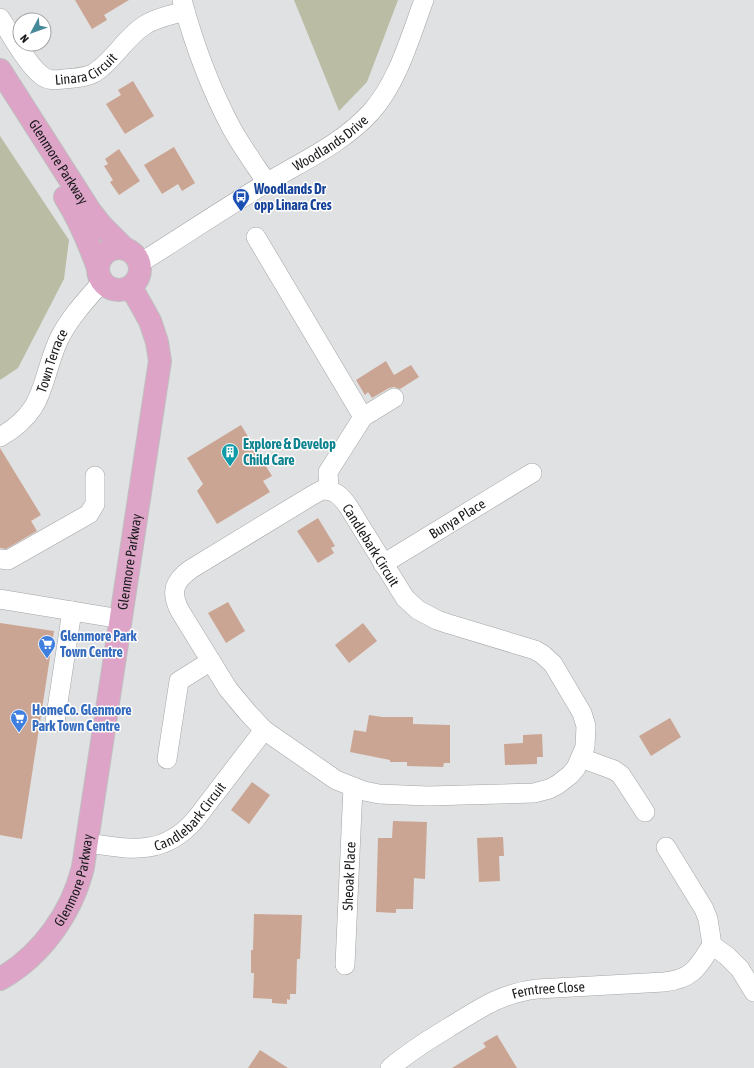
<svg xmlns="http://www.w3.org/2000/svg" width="754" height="1068" viewBox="0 0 754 1068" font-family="'Asap Condensed',sans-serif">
<rect width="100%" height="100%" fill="#e0e1e2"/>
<path fill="#babca4" d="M294,0H398L367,82L339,111Z
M0,136L69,240L64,279L18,368L0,380Z"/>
<path fill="#cba593" d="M75,0H129L104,15L107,20L92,29Z
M133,81L154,116L125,134L106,104L121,95L118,90Z
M174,147L195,183L182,191L178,184L162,194L144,165Z
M119,149L140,181L119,195L110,182L113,180L104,166L108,164L105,159Z
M386,361L394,375L411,365L419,377L400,389L394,387L389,388L372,398L368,392L365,395L356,380Z
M241,425L272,476L263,481L270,492L217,524L197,491L203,484L187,458Z
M0,448L41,515L31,521L37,531L6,549L0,548Z
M318,518L335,546L331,548L334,553L318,563L297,531Z
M228,602L245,631L226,643L208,613Z
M0,623L54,631L22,839L0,835Z
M363,623L377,641L349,663L335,645Z
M369,715L382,717H413V724L450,725V763H444L443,767L407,766V762H390V760L350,752L354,730L366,732Z
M670,718L681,737L651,756L639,736Z
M542,734L543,757H537V764L505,765L504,744L523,743V735Z
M252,782L270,795L249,824L231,810Z
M393,821L427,822L425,879L414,878L413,909H396V913L376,912L378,838H392Z
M503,837L504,856H499L500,881L479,882L477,838Z
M254,914L302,915L300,959H297L296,994H290V1000L287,999V1004L272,1003V999L253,998L254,973H251V950H253Z
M497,1035L517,1068H452L486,1047L483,1043Z
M260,1050L288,1068H248Z"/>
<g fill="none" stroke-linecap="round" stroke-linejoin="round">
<defs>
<g id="minor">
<path d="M182,0C194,44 210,88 232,129C242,147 255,165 267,183"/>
<path id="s1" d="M0,18C11,34 26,63 41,75C48,81 55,80 64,79C74,78 85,78 94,73C114,61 125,37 145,25C157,17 172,15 185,11"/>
<path d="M256,237L363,417L328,472L329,490"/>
<path id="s2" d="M140,263C183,236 225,208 268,182C303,161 343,143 371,112C398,82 410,37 424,0"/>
<path d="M363,417L394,398"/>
<path id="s3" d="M0,437C46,411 40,383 58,341C69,318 86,300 102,282"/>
<path d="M322,490C334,489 341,496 348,506L405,598L418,610L437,620L449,624L535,650L542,654L553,664L582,713L586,726L585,747L576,768L570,775L557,785L549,789L534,793L428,796L379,794L364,791L336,780L264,730L248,713L228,689L180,611C170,592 174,581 191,569L311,496Z"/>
<path d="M0,559L8,560L89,514L95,504V476"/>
<path id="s4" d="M383,564L532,473"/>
<path d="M0,599L121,619"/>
<path d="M55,722L72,611"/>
<path d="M581,758L614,770L621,775L645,812"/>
<path d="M167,759L179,681L211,661"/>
<path id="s5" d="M87,843C129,849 163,857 195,820L264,730"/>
<path d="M666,847L704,909L708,919L712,945L727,956L740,969L754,992"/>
<path id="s6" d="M345,965L353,787"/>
<path id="s7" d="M390,1068C409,1052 428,1040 448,1028C479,1009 501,993 537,989L664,982C693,979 698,967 712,945"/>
</g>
<g id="major">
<path id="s8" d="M0,70L90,211L101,225L124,248"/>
<path d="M65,197C79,219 89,243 98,268"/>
<circle cx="119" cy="269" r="21"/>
<path id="s9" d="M0,979C41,956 72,913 83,867L160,361L157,342L150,321L131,287"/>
</g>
</defs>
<use href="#minor" stroke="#a3a4a5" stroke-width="20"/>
<use href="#major" stroke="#bfbfbf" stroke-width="24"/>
<use href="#minor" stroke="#fff" stroke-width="19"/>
<use href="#major" stroke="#dda4c8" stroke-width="22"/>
</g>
<defs>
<symbol id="bus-pin" viewBox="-11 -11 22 30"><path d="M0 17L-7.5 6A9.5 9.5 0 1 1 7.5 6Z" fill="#1a4fb4" stroke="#fff"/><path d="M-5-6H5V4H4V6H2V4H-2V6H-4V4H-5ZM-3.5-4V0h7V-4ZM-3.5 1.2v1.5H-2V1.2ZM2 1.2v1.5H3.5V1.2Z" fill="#fff"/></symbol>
<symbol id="building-pin" viewBox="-11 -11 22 30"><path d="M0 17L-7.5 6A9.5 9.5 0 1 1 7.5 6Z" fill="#0f9aa8" stroke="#fff"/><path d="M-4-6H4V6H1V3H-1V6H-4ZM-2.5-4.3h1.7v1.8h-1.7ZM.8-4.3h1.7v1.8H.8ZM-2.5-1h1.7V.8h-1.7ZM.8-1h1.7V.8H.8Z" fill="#fff"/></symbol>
<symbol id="supermarket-pin" viewBox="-11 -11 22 30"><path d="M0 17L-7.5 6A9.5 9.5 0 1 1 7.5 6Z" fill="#3f7fe0" stroke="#fff"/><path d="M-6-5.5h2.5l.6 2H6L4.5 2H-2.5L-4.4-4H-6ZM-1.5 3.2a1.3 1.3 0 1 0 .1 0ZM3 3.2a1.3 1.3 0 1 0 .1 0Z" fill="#fff"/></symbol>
</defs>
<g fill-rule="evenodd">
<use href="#bus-pin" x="231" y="187" width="20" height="27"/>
<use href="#building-pin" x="220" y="442" width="20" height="27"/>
<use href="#supermarket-pin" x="37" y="634" width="20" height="27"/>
<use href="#supermarket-pin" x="9" y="708" width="20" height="27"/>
</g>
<g text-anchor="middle" stroke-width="3" stroke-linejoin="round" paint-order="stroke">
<g font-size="14" fill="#1a1a1b" stroke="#fff">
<text dy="5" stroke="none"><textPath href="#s1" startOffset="119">Linara Circuit</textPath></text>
<text dy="5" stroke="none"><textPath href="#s2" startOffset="225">Woodlands Drive</textPath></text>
<text dy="5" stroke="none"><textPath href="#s8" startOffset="109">Glenmore Parkway</textPath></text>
<text dy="5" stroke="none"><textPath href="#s3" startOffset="95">Town Terrace</textPath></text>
<text dy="5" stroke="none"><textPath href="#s4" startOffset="87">Bunya Place</textPath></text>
<text transform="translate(371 545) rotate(58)" y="5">Candlebark Circuit</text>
<text dy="5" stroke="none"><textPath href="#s9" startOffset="452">Glenmore Parkway</textPath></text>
<text dy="5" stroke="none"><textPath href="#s5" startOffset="115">Candlebark Circuit</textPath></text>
<text dy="5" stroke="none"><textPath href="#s6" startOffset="89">Sheoak Place</textPath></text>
<text dy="5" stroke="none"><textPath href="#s9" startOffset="128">Glenmore Parkway</textPath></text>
<text dy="5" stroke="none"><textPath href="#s7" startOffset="180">Ferntree Close</textPath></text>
</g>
<g font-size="14" font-weight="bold" fill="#164399" stroke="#fff" text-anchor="start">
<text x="254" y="194">Woodlands Dr<tspan x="254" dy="16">opp Linara Cres</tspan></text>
</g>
<g font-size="14" font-weight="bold" fill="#0d838f" stroke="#fff" text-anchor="start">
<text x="243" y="449">Explore &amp; Develop<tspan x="243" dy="16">Child Care</tspan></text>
</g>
<g font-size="14" font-weight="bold" fill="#366cbe" stroke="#fff" text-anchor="start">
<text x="60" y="641">Glenmore Park<tspan x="60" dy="16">Town Centre</tspan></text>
<text x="32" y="715">HomeCo. Glenmore<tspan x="32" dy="16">Park Town Centre</tspan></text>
</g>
</g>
<g transform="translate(32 32) rotate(229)"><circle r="19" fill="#ffffff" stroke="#a3a3a4"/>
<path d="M0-3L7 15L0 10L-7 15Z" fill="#468999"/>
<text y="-6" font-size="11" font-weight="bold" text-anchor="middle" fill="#1a1a1b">N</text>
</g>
</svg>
